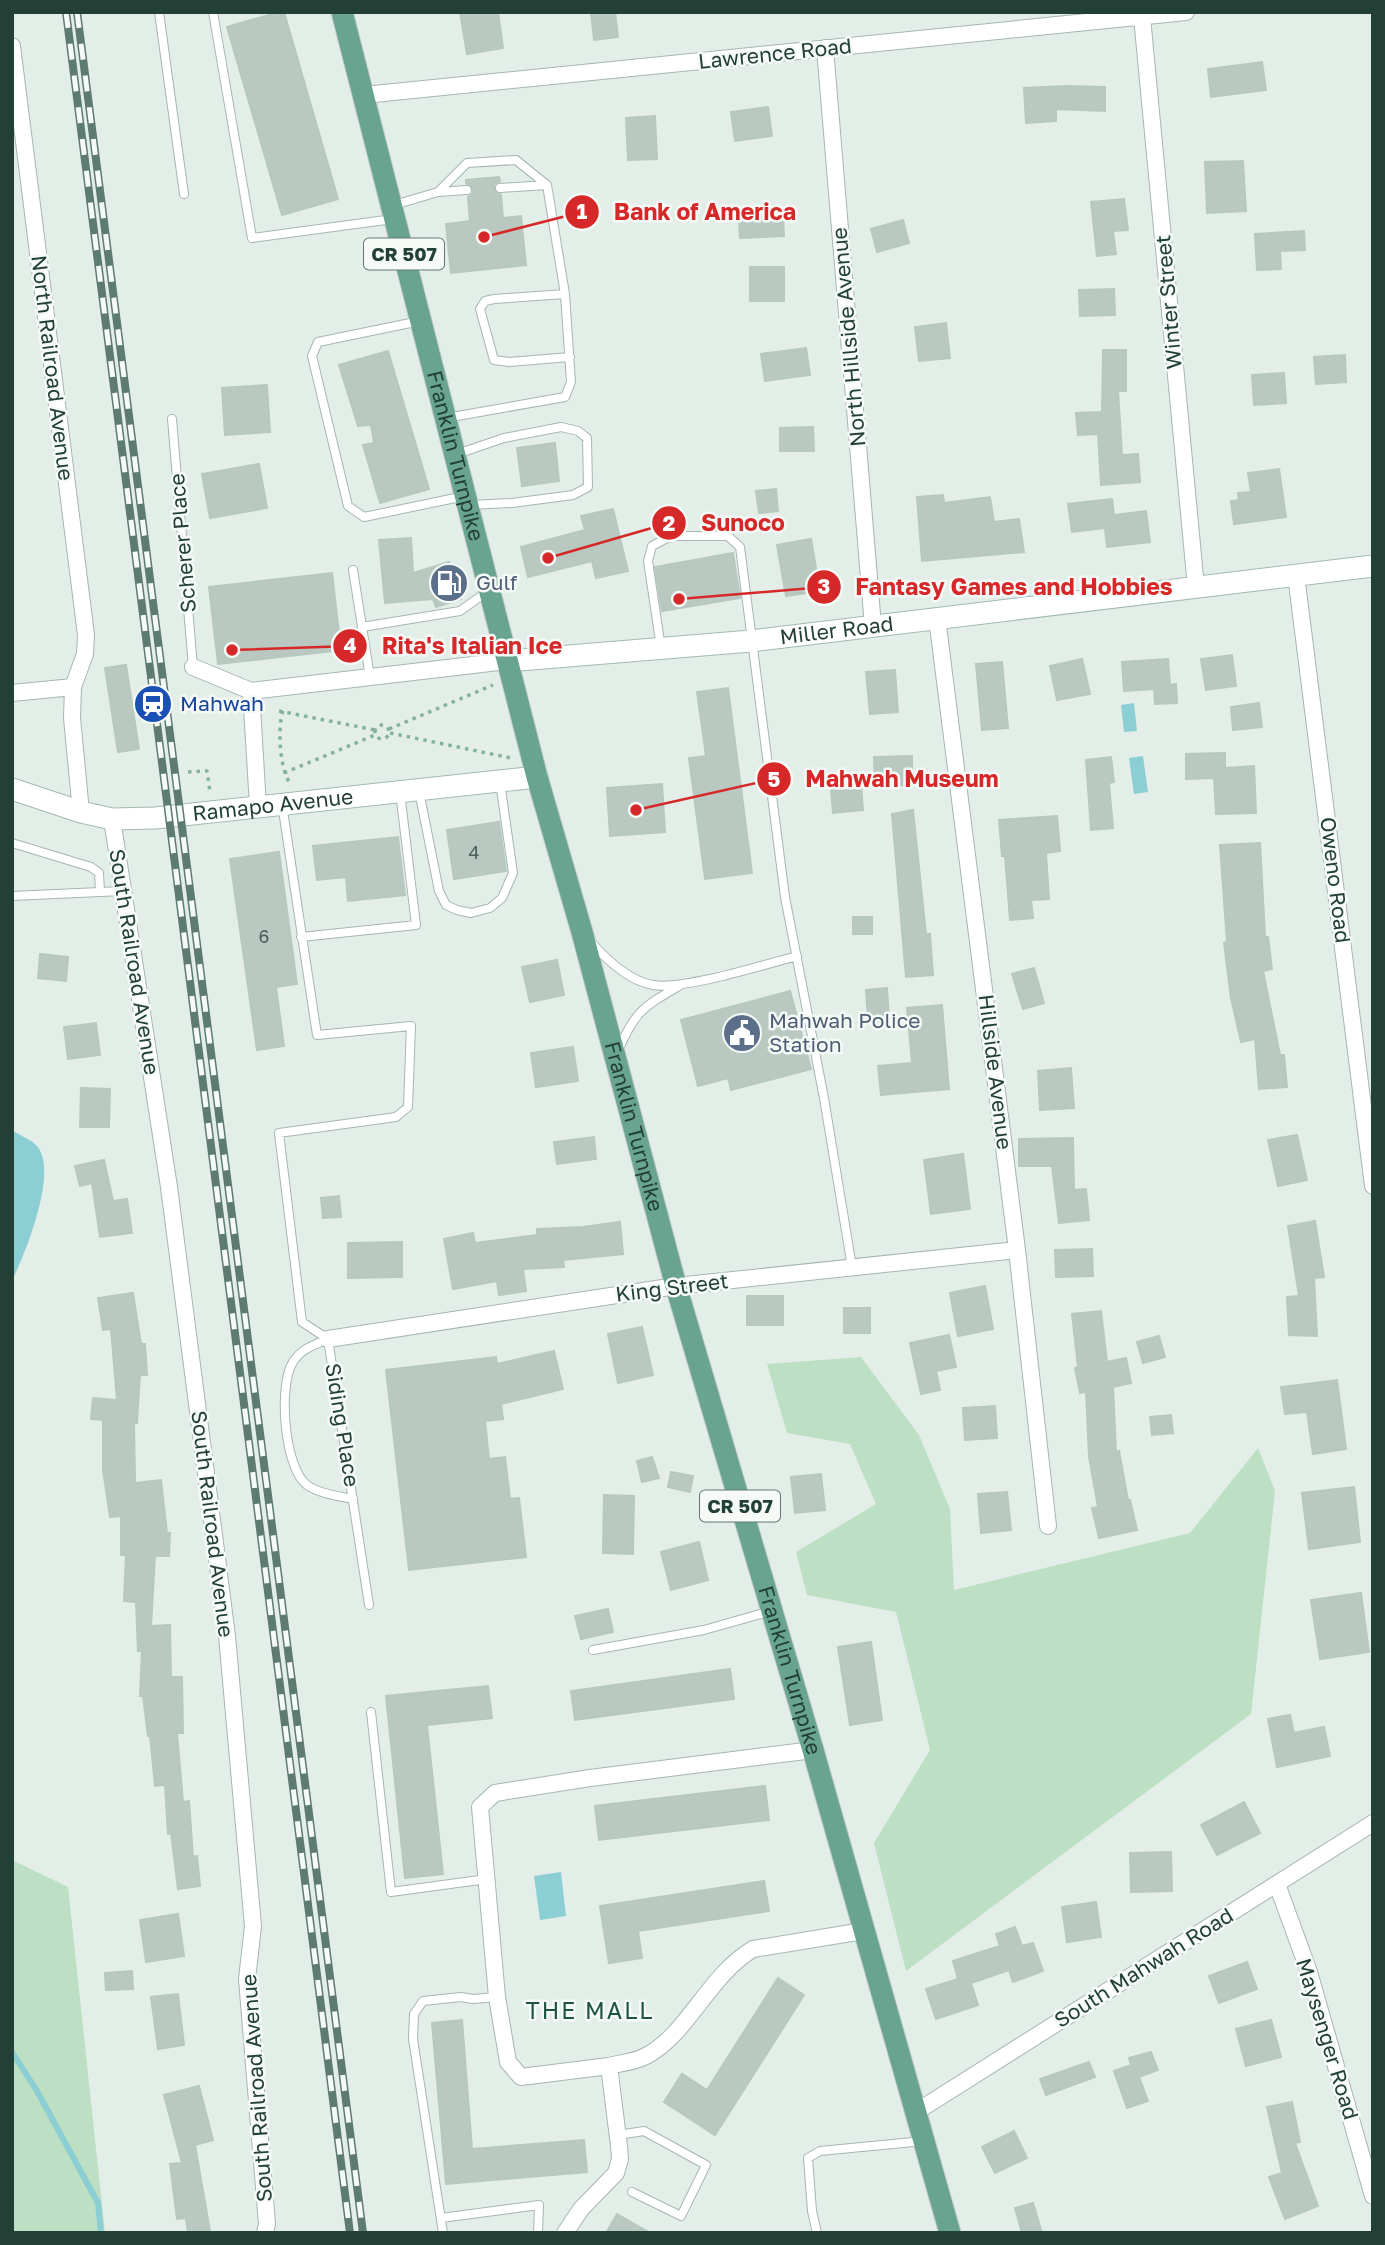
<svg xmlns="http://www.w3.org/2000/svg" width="1385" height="2245" viewBox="0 0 1385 2245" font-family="'Golos Text',sans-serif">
<rect width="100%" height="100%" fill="#e4eee9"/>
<path fill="#bddfc3" d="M861,1357L919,1435L950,1509L954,1590L1190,1533L1258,1448L1275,1491L1251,1714L906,1971L874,1843L930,1750L896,1612L807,1595L796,1552L876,1504L850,1444L787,1433L767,1364Z
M12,1860L68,1887L105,2233H12Z"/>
<path fill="#8bced3" d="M1134,703L1137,731L1124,732L1121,705Z
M1143,756L1148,792L1134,794L1129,758Z
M12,1130C19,1135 30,1139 36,1145C60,1169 25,1254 12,1281Z
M561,1872L566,1916L540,1920L534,1876Z"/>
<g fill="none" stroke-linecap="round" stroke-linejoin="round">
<path stroke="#8bced3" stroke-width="6" d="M12,2052L37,2091L98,2203L101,2233"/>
</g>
<path fill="#b9c9c1" stroke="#b6c8bf" stroke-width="2" d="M279,12H284L338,199L282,215L227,27Z
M460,12H498L503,48L467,54Z
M591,12H615L618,37L594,40Z
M1262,62L1266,90L1211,97L1208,69Z
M1066,86L1105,87V111L1056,109V121L1026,123L1024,88Z
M768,107L772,136L735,141L731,112Z
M655,116L657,159L628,160L626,118Z
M1243,161L1246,211L1207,213L1205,162Z
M499,177L500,181L494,185V189L497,193L501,195L503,218L521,216L526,265L451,273L446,224L470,221L468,197L473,193V189L466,183V180Z
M1124,199L1128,230L1113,231L1116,254L1097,256L1091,202Z
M783,216L784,236L740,238L739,218Z
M903,220L909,243L877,252L871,229Z
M1304,231L1305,250L1280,251L1281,269L1257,270L1255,234Z
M750,267H784V301H750Z
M1114,289L1115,315L1080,316L1079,290Z
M946,323L950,358L919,361L915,327Z
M806,348L810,375L765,381L761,354Z
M1103,350H1126V391H1118L1122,455L1138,454L1140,482L1101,485L1098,434L1078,435L1076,413L1102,412Z
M388,351L429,489L380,503L363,445L374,443L371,425L358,426L339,365Z
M1345,355L1346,382L1316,384L1314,357Z
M1284,373L1286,403L1254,405L1252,375Z
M267,385L270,432L225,435L222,388Z
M813,427L814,451H780V428Z
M555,443L559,481L522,486L517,448Z
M259,464L267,508L210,518L202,474Z
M1279,469L1286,517L1234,524L1231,501L1239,500L1238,493L1251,492L1248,473Z
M776,489L778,511L759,513L756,491Z
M943,495L944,503L990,497L994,522L1019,519L1024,552L922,561L917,497Z
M1112,499L1114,515L1146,511L1150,542L1107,547L1105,528L1072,532L1068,504Z
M613,509L628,571L596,578L592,561L528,577L521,547L585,530L581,516Z
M411,538L413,573L449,562L461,599L436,607L433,599L385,603L379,540Z
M811,539L820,591L786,596L777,545Z
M733,553L740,598L662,611L655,567Z
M332,573L341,650L218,664L209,587Z
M1232,655L1236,686L1206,690L1201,659Z
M1082,659L1090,694L1057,700L1050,666Z
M1168,659L1170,685L1176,684L1177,703L1155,704L1154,689L1124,691L1122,662Z
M1002,662L1008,728L982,730L976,664Z
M126,665L139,749L118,752L105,668Z
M895,670L898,712L870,714L866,672Z
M728,688L752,873L705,879L689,758L706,756L697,692Z
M1259,703L1262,727L1233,730L1231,707Z
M1225,753V768L1254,766L1256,813L1216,814L1214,778L1186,779V754Z
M912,756V785L875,786L874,757Z
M1111,757L1114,782L1109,783L1113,828L1091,830L1086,760Z
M662,784L665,832L610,836L607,788Z
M861,786L863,810L833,813L831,789Z
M913,810L926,934H930L933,975L906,977L892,814Z
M1057,816L1060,851L1046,853L1049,899L1031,900L1033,918L1010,920L1005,856H1002L999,820Z
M499,822L506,871L454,879L447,830Z
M398,837L405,895L348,901L346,877L317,880L313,846Z
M1260,843L1265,937H1268L1272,969L1263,971L1280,1055H1284L1287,1087L1259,1089L1255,1039L1241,1042L1231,998L1224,943L1227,942L1220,845Z
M279,852L297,984L276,987L284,1046L257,1050L230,859Z
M853,917H872V934H853Z
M40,954L68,957L66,981L38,978Z
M557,960L564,995L530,1002L522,967Z
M1034,968L1044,1003L1023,1009L1012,974Z
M887,988L889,1020L868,1021L866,990Z
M790,991L811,1069L731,1090L728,1078L698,1086L681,1020Z
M942,1005L949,1089L881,1095L878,1066L912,1063L907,1008Z
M96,1023L100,1055L68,1059L64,1027Z
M573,1047L578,1081L536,1087L531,1053Z
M1071,1068L1074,1108L1040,1110L1038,1071Z
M81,1088L110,1089L109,1127H80Z
M1297,1135L1307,1180L1278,1186L1268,1140Z
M594,1137L596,1159L557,1164L554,1142Z
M1073,1138L1074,1190L1086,1189L1089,1220L1059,1223L1052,1166H1019V1139Z
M963,1154L970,1209L931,1214L924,1160Z
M104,1160L113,1201L127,1199L132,1233L100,1237L92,1183L80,1186L75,1166Z
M339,1196L341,1217L323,1218L321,1198Z
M1315,1221L1324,1277L1314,1278L1317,1336L1289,1335L1287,1297L1299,1296L1288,1226Z
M620,1222L623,1254L563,1260L564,1267L523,1269L526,1291L499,1295L497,1281L453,1289L444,1239L473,1233L475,1243L537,1235V1229L583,1227Z
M402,1242V1277L348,1278V1243Z
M1092,1249L1093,1276L1056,1277L1055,1250Z
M985,1286L993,1329L958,1336L950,1293Z
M133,1293L141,1344H145L147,1375H140L137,1423H134L135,1483L161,1480L167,1533H170L169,1556H155L151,1626L170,1625L171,1677H182L183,1733H177L183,1802L189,1801L193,1857L197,1856L200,1886L178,1889L171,1833L168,1834L165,1785L155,1786L150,1736H148L143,1696H140L142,1651H138L136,1602L124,1601L126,1555H121V1516L110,1517L103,1470V1420L91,1419L93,1398L117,1400L111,1329L103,1330L98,1298Z
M747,1296H783V1325H747Z
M844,1308H870V1333H844Z
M1101,1311L1107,1362L1126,1358L1131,1383L1113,1387L1116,1452L1119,1451L1128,1500H1130L1137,1530L1099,1538L1092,1508L1098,1507L1089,1457L1086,1392L1080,1393L1075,1368L1078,1367L1072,1314Z
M642,1327L653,1375L618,1383L608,1334Z
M949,1335L956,1367L936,1371L940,1390L921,1394L910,1343Z
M1159,1336L1165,1357L1143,1363L1137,1342Z
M554,1351L563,1389L501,1404L503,1419L485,1421L489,1459L505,1457L510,1499L519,1498L526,1557L409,1570L386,1370L496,1357L497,1364Z
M1337,1380L1346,1449L1313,1454L1307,1412L1285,1414L1281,1387Z
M995,1406L997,1438L965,1440L963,1408Z
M1171,1415L1173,1433L1152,1435L1150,1417Z
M652,1457L659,1478L642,1482L637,1461Z
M671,1472L693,1476L690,1492L668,1487Z
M821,1474L825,1510L795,1513L791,1477Z
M1354,1487L1360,1542L1309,1549L1302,1493Z
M1007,1492L1011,1530L981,1533L978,1494Z
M604,1495L634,1496L633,1554L603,1553Z
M699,1542L708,1580L671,1590L661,1552Z
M1361,1593L1369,1652L1320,1659L1311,1600Z
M608,1609L613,1632L581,1639L575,1616Z
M871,1642L882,1720L850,1725L838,1647Z
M730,1669L734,1699L575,1720L571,1691Z
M488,1686L492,1718L427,1725L443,1874L405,1878L386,1696Z
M1290,1715L1294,1733L1324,1727L1330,1756L1277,1767L1268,1719Z
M765,1786L769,1820L599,1840L595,1806Z
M1244,1802L1260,1833L1217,1855L1201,1825Z
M1171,1852L1172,1891L1131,1892L1130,1853Z
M764,1881L769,1911L638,1931L642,1958L609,1963L600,1906Z
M1096,1902L1101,1937L1067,1942L1062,1907Z
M178,1914L184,1956L146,1962L140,1920Z
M1015,1927L1022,1946L1033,1943L1043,1971L1013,1982L1009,1970L971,1983L978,2005L936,2019L926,1989L958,1979L953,1961L1000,1946L996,1934Z
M1247,1962L1257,1989L1219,2003L1209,1976Z
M132,1971L133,1989L106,1990L105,1973Z
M778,1978L804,1995L715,2135L664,2102L682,2074L707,2090Z
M178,1994L184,2045L158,2049L151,1997Z
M462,2020L472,2149L584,2140L587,2172L446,2184L432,2023Z
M1271,2020L1281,2057L1246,2066L1236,2029Z
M1151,2052L1158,2070L1139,2077L1148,2101L1127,2108L1114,2071L1131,2065L1129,2058Z
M1089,2062L1095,2077L1046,2095L1040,2079Z
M199,2086L213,2140L195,2145L210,2231L188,2233L186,2218L177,2219L170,2164L182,2163L164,2095Z
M1292,2102L1300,2142L1295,2143L1318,2206L1285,2219L1269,2177L1282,2173L1267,2107Z
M1014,2131L1027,2158L995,2173L982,2147Z
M1033,2203L1042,2233H1022L1015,2208Z
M617,2214L650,2233H606Z"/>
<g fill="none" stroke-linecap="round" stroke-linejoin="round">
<defs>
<path id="lane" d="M159,12L184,194
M213,12L252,238L393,219
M438,192L467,190
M394,205L438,192L467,163L516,160L547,185
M565,294L494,299L485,301L480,309L494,360L509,362L570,357
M420,321L318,342L312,356L348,506L364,517L465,496
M446,418L565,397L571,382L565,294L547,185L500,188
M172,419L193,667
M457,454L504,438L561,427L578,431L587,438L588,487L573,495L512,503L471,505
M353,570L370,677
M362,627L460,611L488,591
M661,648L648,561L652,546L671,536H728L740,547L785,897L824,1098L852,1267
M419,791L439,891L446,905L457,910L471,913L490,908L502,898L513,873L500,782
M282,804L317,1035L411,1026L408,1107L396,1117L279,1133L302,1322L328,1339L369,1605
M12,843L91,867L99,873L100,892L12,896
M100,892L123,891
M301,937L416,925L400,792
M591,942C606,959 629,981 653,985C684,990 763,965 797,956
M618,1051C635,1011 643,1007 679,986
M328,1339C314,1345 301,1349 293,1362C278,1385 284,1468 307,1485C320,1494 338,1496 353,1499
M593,1650L704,1630L771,1611
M371,1712L391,1892L487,1879
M618,2135L644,2131L706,2165L681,2216L632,2192
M441,2218L539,2205L538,2233
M443,2233L413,2039L414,2014L423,2001L461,1997L473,1999L497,1997
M817,2233L812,2211L808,2158L820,2151L924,2141"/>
<path id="street" d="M1142,17L1196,587
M12,46L86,635L85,654L73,687L72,718L81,812
M825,48L873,626
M364,95L1186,12
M1296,575L1373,1186
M937,618L1017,1250L1048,1526
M193,667L251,691L507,661
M251,691L258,806
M12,693L73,687
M112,819L169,1187L227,1636L253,1926L247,1979L267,2224L265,2233
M328,1339L676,1286L1017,1250
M1277,1884L1309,1972L1373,2196
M609,2066L521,2077L508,2062L497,1997L480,1807L495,1793L590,1778L813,1750
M916,2112L1373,1823
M565,2233L581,2209L616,2173L620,2159L619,2146L609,2066C620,2063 635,2062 646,2056C688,2034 708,1976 753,1949L863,1931"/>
<g id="secondary">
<path id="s1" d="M507,661L751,641L1373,566"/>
<path id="s2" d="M12,789L81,812L112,819L155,818L537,777"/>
</g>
<g id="primary">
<path id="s3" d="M342,12L537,777L582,932L676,1286L813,1750L950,2233"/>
</g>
</defs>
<use href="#lane" stroke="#a6b6b0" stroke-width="10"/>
<use href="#street" stroke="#a6b6b0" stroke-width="18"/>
<use href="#secondary" stroke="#a2bab0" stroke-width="23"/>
<use href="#primary" stroke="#c1cac7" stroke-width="23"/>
<path stroke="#84b2a0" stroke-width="3.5" stroke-dasharray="3.5 5" stroke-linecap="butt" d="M279,711L375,730
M283,711C277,728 280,770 290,783
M375 732a7 7 0 1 1 14 0a7 7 0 1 1-14 0Z
M389,729L493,685
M390,733L511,758
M188,772L207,771L210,792
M284,773L375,735"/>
<use href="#lane" stroke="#fff" stroke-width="8"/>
<use href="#street" stroke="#fff" stroke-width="16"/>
<use href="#secondary" stroke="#fff" stroke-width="21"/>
<use href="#primary" stroke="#68a490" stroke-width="21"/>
<defs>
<path id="rail" d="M66,12L350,2233
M77,12L363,2233"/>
</defs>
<use href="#rail" stroke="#5d7b71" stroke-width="8"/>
<use href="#rail" stroke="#f5faf7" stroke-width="5" stroke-dasharray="16" stroke-linecap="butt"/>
</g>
<defs>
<symbol id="fuel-disc" viewBox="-11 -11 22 22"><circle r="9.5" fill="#5c6f8a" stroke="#f5faf7"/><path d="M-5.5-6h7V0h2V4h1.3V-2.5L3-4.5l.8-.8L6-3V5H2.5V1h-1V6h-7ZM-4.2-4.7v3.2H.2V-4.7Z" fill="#fff"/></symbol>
<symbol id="station-disc" viewBox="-11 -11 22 22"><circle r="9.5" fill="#1a4fb4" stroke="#f5faf7"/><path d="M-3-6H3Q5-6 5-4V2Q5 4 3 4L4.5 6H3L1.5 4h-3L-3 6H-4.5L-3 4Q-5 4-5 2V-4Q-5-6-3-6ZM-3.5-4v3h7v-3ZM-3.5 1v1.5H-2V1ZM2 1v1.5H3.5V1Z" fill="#fff"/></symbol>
<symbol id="civic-disc" viewBox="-11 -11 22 22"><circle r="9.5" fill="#5c6f8a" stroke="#f5faf7"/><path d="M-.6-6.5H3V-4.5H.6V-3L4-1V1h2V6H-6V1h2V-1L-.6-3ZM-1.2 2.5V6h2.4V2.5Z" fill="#fff"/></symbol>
</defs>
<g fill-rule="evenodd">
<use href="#fuel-disc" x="427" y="561" width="44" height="44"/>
<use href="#station-disc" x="131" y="682" width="44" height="44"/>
<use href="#civic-disc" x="720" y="1011" width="44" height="44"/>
</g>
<g text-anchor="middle" stroke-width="5" stroke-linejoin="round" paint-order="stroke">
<g font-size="18" fill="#486259">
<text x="474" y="859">4</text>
<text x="264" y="943">6</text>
</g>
<g fill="#f5faf7" stroke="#627870" stroke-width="2">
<rect x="364" y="238.5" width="80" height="31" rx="5"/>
<rect x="700" y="1490.5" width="80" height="31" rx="5"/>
</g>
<g font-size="19" font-weight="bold" fill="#234036">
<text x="404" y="261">CR 507</text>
<text x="740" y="1513">CR 507</text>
</g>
<g font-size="21" fill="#234036" stroke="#f5faf7">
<text transform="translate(775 54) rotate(-6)" y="7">Lawrence Road</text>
<text transform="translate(1169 302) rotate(-95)" y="7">Winter Street</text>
<text transform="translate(849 337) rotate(-95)" y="7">North Hillside Avenue</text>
<text transform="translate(52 368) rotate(83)" y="7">North Railroad Avenue</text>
<text dy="7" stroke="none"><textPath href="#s3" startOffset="458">Franklin Turnpike</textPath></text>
<text transform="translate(183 543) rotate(-95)" y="7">Scherer Place</text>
<text dy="7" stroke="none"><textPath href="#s1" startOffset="331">Miller Road</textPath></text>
<text dy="7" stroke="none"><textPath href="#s2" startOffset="266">Ramapo Avenue</textPath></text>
<text transform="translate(1335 880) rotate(83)" y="7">Oweno Road</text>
<text transform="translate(134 962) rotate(81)" y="7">South Railroad Avenue</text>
<text transform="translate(995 1072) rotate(83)" y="7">Hillside Avenue</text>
<text dy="7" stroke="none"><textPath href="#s3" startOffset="1152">Franklin Turnpike</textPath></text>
<text transform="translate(672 1288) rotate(-7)" y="7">King Street</text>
<text transform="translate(342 1425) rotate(81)" y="7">Siding Place</text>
<text transform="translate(212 1524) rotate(83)" y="7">South Railroad Avenue</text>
<text dy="7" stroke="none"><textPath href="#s3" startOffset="1718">Franklin Turnpike</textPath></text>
<text transform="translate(1144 1968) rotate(-32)" y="7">South Mahwah Road</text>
<text transform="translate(1327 2039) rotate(73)" y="7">Maysenger Road</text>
<text transform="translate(257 2088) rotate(-94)" y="7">South Railroad Avenue</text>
</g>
<g font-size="21" fill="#4e5e75" stroke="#f5faf7" text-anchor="start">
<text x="476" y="590">Gulf</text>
<text x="769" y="1028">Mahwah Police<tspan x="769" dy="24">Station</tspan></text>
</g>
<g font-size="21" fill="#164399" stroke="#f5faf7" text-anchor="start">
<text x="180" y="711">Mahwah</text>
</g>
<g font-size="23" letter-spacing="2" fill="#1e5342" stroke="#f5faf7">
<text x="590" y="2019">THE MALL</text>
</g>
</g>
<path fill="none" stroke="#d62828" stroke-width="2.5" d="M484 237L582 212M548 558L669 523M679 599L824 587M232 650L350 646M636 810L774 779"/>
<g fill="#d62828" stroke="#f5faf7" stroke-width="2.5">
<circle cx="484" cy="237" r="7"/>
<circle cx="548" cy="558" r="7"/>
<circle cx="679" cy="599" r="7"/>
<circle cx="232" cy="650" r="7"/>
<circle cx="636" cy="810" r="7"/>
<circle cx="582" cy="212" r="18"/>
<circle cx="669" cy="523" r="18"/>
<circle cx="824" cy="587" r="18"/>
<circle cx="350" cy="646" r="18"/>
<circle cx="774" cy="779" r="18"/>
</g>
<g font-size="21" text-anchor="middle" font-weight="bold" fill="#fff">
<text x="582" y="219">1</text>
<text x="669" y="531">2</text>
<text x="824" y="594">3</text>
<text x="350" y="653">4</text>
<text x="774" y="787">5</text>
</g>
<g font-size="23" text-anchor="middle" font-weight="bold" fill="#d62828" stroke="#f5faf7" stroke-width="5" stroke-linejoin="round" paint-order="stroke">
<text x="705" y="220">Bank of America</text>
<text x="743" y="531">Sunoco</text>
<text x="1014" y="595">Fantasy Games and Hobbies</text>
<text x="472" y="654">Rita's Italian Ice</text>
<text x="902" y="787">Mahwah Museum</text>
</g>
<rect width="1385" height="2245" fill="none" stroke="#234036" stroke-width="28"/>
</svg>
